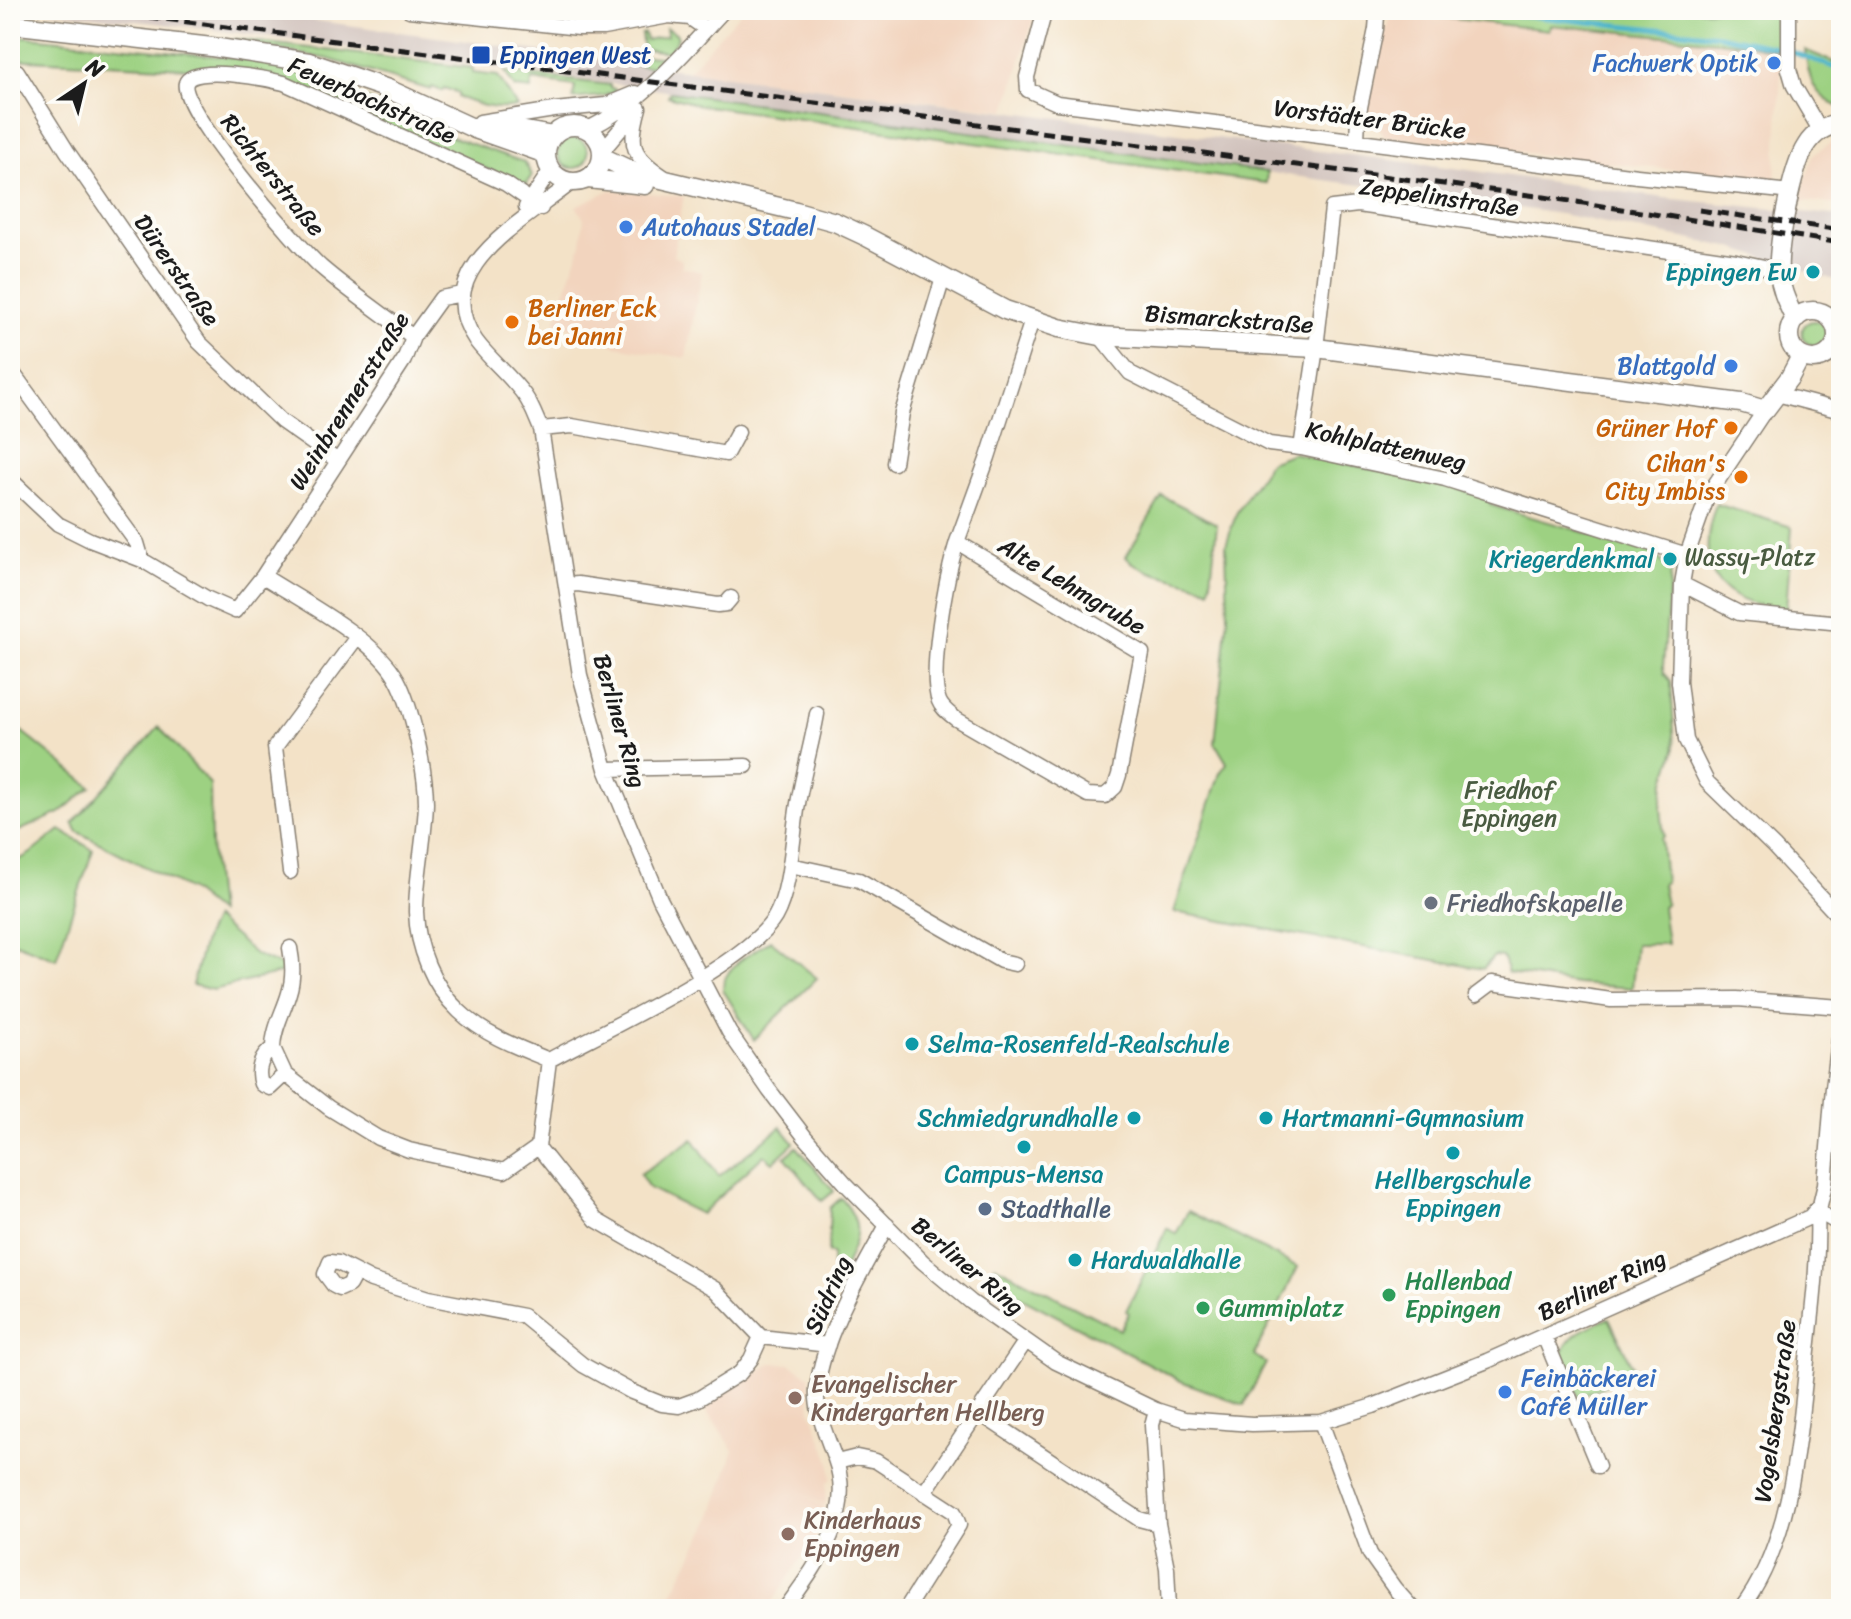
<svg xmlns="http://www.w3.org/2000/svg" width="1851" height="1619" viewBox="0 0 1851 1619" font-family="Sriracha,sans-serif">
<rect width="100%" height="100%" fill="#fdfcf7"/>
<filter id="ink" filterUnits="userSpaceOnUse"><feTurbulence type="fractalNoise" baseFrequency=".0125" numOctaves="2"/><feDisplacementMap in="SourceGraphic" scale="16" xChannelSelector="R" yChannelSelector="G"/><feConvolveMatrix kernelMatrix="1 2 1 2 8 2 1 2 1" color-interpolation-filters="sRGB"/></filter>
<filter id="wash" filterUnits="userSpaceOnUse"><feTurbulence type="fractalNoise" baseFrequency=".006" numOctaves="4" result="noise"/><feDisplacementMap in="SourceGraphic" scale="32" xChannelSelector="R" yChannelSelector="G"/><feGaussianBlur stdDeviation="1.8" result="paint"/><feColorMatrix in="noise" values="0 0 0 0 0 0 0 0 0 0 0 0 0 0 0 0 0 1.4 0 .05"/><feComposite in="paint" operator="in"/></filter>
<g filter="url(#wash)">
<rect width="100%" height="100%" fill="#f3e2c7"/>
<path fill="#f2d4be" d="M511,10H608L563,17Z
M743,10H1036L1006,110L688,71Z
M1391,10L1549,30V25L1748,44L1782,52L1775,179L1655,168L1384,136L1367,109Z
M1841,140V205L1800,200L1813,155L1833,141Z
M611,190L684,196L673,256L682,260V267L702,272L686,358L616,346L555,322L581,244L584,219L576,206Z
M771,1363L790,1364L809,1376L811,1411L830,1462L831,1479L827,1483L825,1506L792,1487L824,1507L815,1538L768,1609H664L710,1521L734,1450L703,1407Z"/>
<path fill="#cfc0ba" d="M35,10H237L688,71L1454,168L1664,198L1841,216V282L1729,247L1560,214L1405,191L201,28Z"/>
<path fill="#9dd182" stroke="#5c764f" stroke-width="2" d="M1397,10H1780L1778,51L1748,44L1550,25L1549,30L1405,13Z
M666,28L676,33L678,38L669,52L643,49L641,34L644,33L646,40L667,36Z
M10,35L273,62L315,73L429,129L524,162L532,175L526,184L512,180L271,76L184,68L10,59Z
M235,39L473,68V73L498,76L517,107C495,111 478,105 458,97V93L444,88L442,91L432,87L431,90L328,59L234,41Z
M1805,50L1841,65V108C1812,95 1809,80 1805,50Z
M629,55L662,57L651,67L631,64Z
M505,72L610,85V88L615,89V92L603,96L573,99L575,86L532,80L531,90L515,88Z
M670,92L1267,172L1266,183L699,105L668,96Z
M558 153a15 15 0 1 1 30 0a15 15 0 1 1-30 0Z
M1802 333a12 12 0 1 1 24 0a12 12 0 1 1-24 0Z
M1293,453L1450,485L1491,500L1490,505L1652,552L1671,571L1663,667L1664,673L1671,681L1675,750L1664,784L1661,808L1664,836L1661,838L1665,882L1662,884L1666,905L1662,907L1667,944H1636L1632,988L1577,984L1508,973L1502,957L1494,956L1483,969L1174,912L1220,773L1227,763L1215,743L1228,616L1226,545L1236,514L1269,462Z
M1162,496L1217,524L1210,590C1185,577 1146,578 1126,557Z
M1716,504L1792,527L1786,610C1717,604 1693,570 1716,504Z
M10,722L91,787L60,813L14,833L10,828Z
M159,727L210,784L211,844L218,913L190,890L78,832L73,823Z
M60,830L93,850L56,959L16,943L10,952V865L31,853Z
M214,918L256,955L286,968L285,972L213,990L192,985L205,937Z
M770,940L817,978L754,1040L723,990C722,966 753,953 770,940Z
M781,1127L794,1143L773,1162L764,1155L701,1214L649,1188L640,1174L693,1139L719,1176Z
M797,1147L834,1191L822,1201L785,1157Z
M841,1198C866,1227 856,1239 843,1271L832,1267V1254L828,1253L830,1208Z
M1188,1211L1298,1267L1254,1355L1266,1363L1244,1405L1181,1381L986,1279L994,1265L1120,1330L1129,1313L1126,1311L1167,1228L1176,1234Z
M1609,1318L1639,1381L1632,1384L1628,1376L1578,1397L1562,1353C1571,1331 1589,1327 1609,1318Z"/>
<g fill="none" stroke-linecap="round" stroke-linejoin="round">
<path stroke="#4cb4cb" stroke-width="5" d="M1467,10L1719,35L1784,49L1841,70"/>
</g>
</g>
<g filter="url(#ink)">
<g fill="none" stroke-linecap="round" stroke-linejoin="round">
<defs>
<path id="minor" d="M409,10L579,28H603L669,16L690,18L706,29
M1045,10L1027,77L1028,90L1057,103L1637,176L1791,192
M1789,10V69L1794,86L1820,130
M17,71L67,151L199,342L281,421L338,461
M639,108C628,146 632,156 664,177
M480,122L554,110L606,105L635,93
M588,129C644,102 682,55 724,10
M1357,140L1358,117L1376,29L1377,16L1374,10
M602,151L635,112
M572,182C527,220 426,269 476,341C490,360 511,376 525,396C532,406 536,418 541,429L580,675L606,769L660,899L729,1032L769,1090L805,1137L846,1184L923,1262L971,1302L1056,1362L1156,1410L1184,1419L1252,1424L1321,1422L1373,1406L1487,1361L1810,1217L1820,1205L1825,1184L1833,1087L1841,1025
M526,207L551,170
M1100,336L1130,373L1269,444L1301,448L1445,479L1687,555
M413,337C383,314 350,292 321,267C298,246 177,108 186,83C192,64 268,79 284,83L506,184L541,208
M10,369L137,543L142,560L208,599L235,611L263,576L404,360L413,337L441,298L462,294
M1777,394L1841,411
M1765,410L1708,495L1687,555L1682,584L1679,682L1686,740L1707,782L1774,847L1841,919
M541,429L572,426L726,454L738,432
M1301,448L1316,348L1332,208L1358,205L1736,261L1778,270
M894,463L902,413L943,278
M10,479L58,524L90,540L142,560
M957,542C947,574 928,672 939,701C942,709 950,714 956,719L1088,795L1105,796L1115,787L1119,775L1142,653L957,542L988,457L1032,320
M263,576C302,601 376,639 397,679C412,706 426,772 426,803C425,839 416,877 416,912C417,947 433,987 459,1011C484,1035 517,1047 549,1060C601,1032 748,964 775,917C792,887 792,833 799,798C804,770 812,743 817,714
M1682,584L1739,613L1841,623
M567,585L578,584L718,605L726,604L731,598
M606,769L746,766
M790,865L859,880L1001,961L1015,964
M290,872L275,747L357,637
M1476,995L1492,983L1611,1000L1737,999L1841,1007
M273,1048C273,1029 284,1011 289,993C294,977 293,963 290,948
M549,1060L538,1147L596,1220L715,1289L761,1337L828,1345
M285,1074L270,1088L261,1084C256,1070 261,1056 273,1048L285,1074L329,1108L378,1138L409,1150L504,1171L538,1147
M1817,1211L1841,1225
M355,1274L349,1285L340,1289L334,1286L325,1274L330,1262L338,1263L371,1280L428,1298L523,1316L583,1365L632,1392L662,1404L679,1406L698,1399L740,1373L751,1359L761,1337
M1544,1336L1598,1466
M1156,1410L1152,1425L1158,1524
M979,1413L1139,1519L1158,1524L1167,1568L1169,1609
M1321,1422L1370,1554L1395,1589L1413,1609
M837,1462L857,1457L876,1461L954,1512L959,1525L906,1609
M924,1493L1025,1342
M785,1609C816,1566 856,1515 835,1459C827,1436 815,1412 817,1388C824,1333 861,1273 887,1225
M1741,1609C1793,1541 1799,1434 1808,1351C1813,1304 1819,1258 1817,1211"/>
<path id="tertiary" d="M10,24L212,47L309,62L388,89L475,129L546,154
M546 154a28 28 0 1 1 56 0a28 28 0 1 1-56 0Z
M497,126L553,136
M602,157L636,173L796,211L835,222L865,236L1005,310L1059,328L1100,336L1316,348L1741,403L1765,410L1790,377L1801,356
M588,179L645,185
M1789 335a24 24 0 1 1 48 0a24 24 0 1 1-48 0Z
M1795,320C1788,304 1781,291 1779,273C1777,247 1792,167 1806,146C1814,133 1826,125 1841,124"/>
</defs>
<use href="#minor" stroke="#887f72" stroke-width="17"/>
<use href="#tertiary" stroke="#887f72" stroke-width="21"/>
<use href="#minor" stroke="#fff" stroke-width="14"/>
<use href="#tertiary" stroke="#fff" stroke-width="18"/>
<path stroke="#1c1c1c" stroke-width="5" stroke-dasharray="12 6" stroke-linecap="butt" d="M95,10L1544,197L1841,243
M1699,210L1841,230"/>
</g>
</g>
<rect fill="#1a4fb4" stroke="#fdfcf7" stroke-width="3" x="471" y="45" width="20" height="20" rx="4"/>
<g fill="#3f7fe0" stroke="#fdfcf7" stroke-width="3">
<circle cx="1774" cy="63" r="8"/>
<circle cx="626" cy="227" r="8"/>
<circle cx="1731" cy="366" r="8"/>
<circle cx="1505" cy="1392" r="8"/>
</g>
<g fill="#0f9aa8" stroke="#fdfcf7" stroke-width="3">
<circle cx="1813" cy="272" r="8"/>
<circle cx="1670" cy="559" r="8"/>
<circle cx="912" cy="1044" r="8"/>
<circle cx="1134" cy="1118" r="8"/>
<circle cx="1266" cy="1118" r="8"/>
<circle cx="1024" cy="1147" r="8"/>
<circle cx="1453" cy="1153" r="8"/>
<circle cx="1075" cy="1260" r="8"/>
</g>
<g fill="#e8710a" stroke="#fdfcf7" stroke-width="3">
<circle cx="512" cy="322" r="8"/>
<circle cx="1731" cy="428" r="8"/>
<circle cx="1741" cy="477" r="8"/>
</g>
<circle fill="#6b7280" stroke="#fdfcf7" stroke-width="3" cx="1431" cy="903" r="8"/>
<circle fill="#5c6f8a" stroke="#fdfcf7" stroke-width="3" cx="985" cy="1209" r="8"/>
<g fill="#2e9e5b" stroke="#fdfcf7" stroke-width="3">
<circle cx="1389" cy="1295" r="8"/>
<circle cx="1203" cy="1308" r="8"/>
</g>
<g fill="#8d6e63" stroke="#fdfcf7" stroke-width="3">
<circle cx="795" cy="1398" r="8"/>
<circle cx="788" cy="1534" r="8"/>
</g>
<g text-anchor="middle" stroke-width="8" stroke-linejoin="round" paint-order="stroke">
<g font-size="24" fill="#164399" stroke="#fdfcf7" text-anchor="start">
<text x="499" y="63">Eppingen West</text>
</g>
<g font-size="24" fill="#366cbe" stroke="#fdfcf7" text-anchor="end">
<text x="1758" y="71">Fachwerk Optik</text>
<text x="642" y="235" text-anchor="start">Autohaus Stadel</text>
<text x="1715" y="374">Blattgold</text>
<text x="1521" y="1386" text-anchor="start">Feinbäckerei<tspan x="1521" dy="28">Café Müller</tspan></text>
</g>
<g font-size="24" fill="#1c1c1c" stroke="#fdfcf7">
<text transform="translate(372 100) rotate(24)" y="8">Feuerbachstraße</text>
<text transform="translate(1370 119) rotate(7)" y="8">Vorstädter Brücke</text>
<text transform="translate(273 175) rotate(51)" y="8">Richterstraße</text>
<text transform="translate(1439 197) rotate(8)" y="8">Zeppelinstraße</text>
<text transform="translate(177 270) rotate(55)" y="8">Dürerstraße</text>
<text transform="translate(1229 319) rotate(4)" y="8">Bismarckstraße</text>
<text transform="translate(349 401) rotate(-58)" y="8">Weinbrennerstraße</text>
<text transform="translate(1386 446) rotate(12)" y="8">Kohlplattenweg</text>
<text transform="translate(1072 586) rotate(31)" y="8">Alte Lehmgrube</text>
<text transform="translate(620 721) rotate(74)" y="8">Berliner Ring</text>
<text transform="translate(968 1266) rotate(40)" y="8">Berliner Ring</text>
<text transform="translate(1602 1285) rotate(-25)" y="8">Berliner Ring</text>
<text transform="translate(828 1295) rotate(-66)" y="8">Südring</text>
<text transform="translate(1775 1411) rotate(-82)" y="8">Vogelsbergstraße</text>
</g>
<g font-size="24" fill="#0d838f" stroke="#fdfcf7" text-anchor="end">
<text x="1797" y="280">Eppingen Ew</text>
<text x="1654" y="567">Kriegerdenkmal</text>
<text x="928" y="1052" text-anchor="start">Selma-Rosenfeld-Realschule</text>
<text x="1118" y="1126">Schmiedgrundhalle</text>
<text x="1282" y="1126" text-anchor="start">Hartmanni-Gymnasium</text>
<text x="1024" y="1182" text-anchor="middle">Campus-Mensa</text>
<text x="1453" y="1188" text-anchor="middle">Hellbergschule<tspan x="1453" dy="28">Eppingen</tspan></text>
<text x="1091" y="1268" text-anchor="start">Hardwaldhalle</text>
</g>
<g font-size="24" fill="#c56008" stroke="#fdfcf7" text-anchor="end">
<text x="528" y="316" text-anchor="start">Berliner Eck<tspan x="528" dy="28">bei Janni</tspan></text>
<text x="1715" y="436">Grüner Hof</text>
<text x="1725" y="471">Cihan's<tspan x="1725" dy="28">City Imbiss</tspan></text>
</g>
<g font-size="24" fill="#495b40" stroke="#fdfcf7">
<text x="1750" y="565">Wassy-Platz</text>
<text x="1509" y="798">Friedhof<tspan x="1509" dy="28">Eppingen</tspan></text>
</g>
<g font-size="24" fill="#5b616d" stroke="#fdfcf7" text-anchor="start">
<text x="1447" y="911">Friedhofskapelle</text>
</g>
<g font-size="24" fill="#4e5e75" stroke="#fdfcf7" text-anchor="start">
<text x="1001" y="1217">Stadthalle</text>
</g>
<g font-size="24" fill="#27864d" stroke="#fdfcf7" text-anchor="start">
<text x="1405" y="1289">Hallenbad<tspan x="1405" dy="28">Eppingen</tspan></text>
<text x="1219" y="1316">Gummiplatz</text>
</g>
<g font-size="24" fill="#785e54" stroke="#fdfcf7" text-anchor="start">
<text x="811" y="1392">Evangelischer<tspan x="811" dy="28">Kindergarten Hellberg</tspan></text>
<text x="804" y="1528">Kinderhaus<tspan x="804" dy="28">Eppingen</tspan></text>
</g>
</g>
<rect width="1851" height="1619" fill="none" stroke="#fdfcf7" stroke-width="40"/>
<g transform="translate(84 84) rotate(35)" stroke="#fdfcf7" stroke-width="6" paint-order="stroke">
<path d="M0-6L14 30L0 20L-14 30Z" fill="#1c1c1c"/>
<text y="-12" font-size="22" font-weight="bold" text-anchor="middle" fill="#1c1c1c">N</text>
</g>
</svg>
